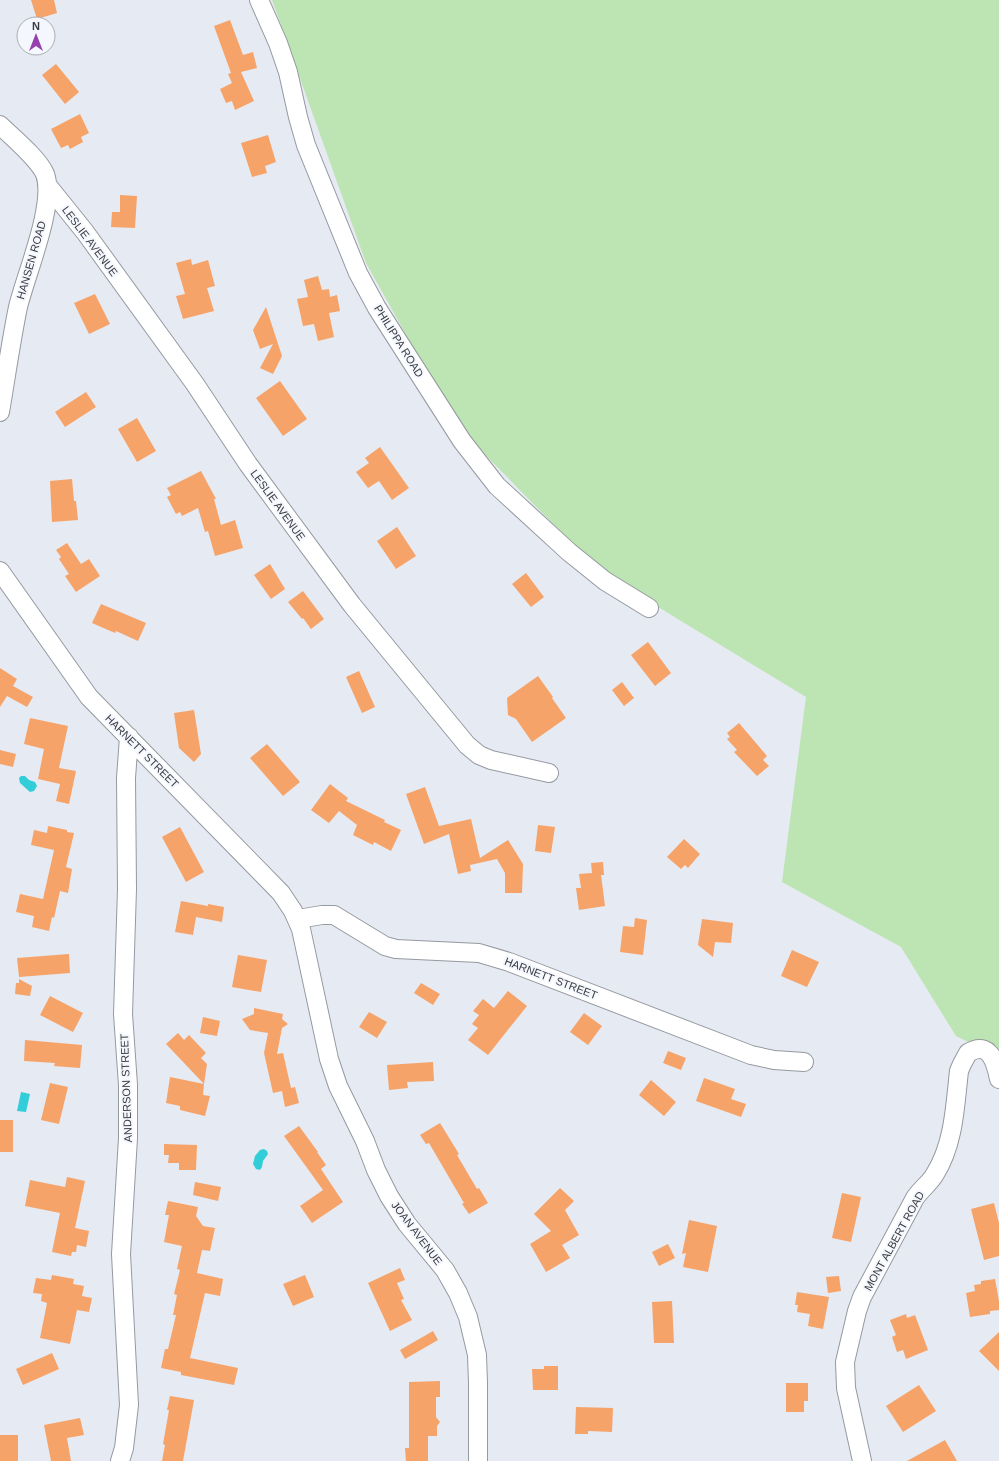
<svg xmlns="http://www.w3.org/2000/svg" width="999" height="1461" viewBox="0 0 999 1461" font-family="Helvetica,sans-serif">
<rect width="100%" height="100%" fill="#e6eaf2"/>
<path fill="#bde4b3" d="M272,0H999V1057L956,1036L901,947L782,882L806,697L599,571L457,426L366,263Z"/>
<path fill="#31ced9" d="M21,776H25L29,780L35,782L37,786L34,791L30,792L20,783L19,778Z
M21,1092L30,1094L26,1112L17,1111Z
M264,1149L267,1151L268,1154L263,1161L262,1167L260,1170L256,1169L253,1164L255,1156L260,1150Z"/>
<path fill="#f6a369" d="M31,0H54L57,13L37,19Z
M230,20L243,55L253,52L257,68L241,72L254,101L235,110L232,101L226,103L220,89L232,83L228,74L231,73L214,26Z
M56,64L79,92L65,104L42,75Z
M80,114L89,133L81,137L83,142L70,149L68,145L61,148L51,129Z
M268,135L276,162L265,166L267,173L252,177L241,143Z
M120,195L137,196L135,228L111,227L112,212H120Z
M191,259L192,265L208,260L215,286L207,288L214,311L183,319L176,296L185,294L176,263Z
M318,276L322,290L329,289L330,297L337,295L340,311L329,313L334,337L318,341L314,324L303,326L297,299L308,297L304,280Z
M95,294L110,324L89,334L74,303Z
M266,307L282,356L273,374L260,368L273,344L260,349L253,330Z
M280,381L307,419L283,436L256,398Z
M86,392L96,407L65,427L55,412Z
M137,418L156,451L137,462L118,429Z
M380,447L409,488L392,500L379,481L368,488L356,472L369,463L365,458Z
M201,471L216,499H214L221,525L235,520L243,548L215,556L208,531L205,532L198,508L182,516L180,512L176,514L167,497L171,495L167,488Z
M72,479L74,501H76L78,520L52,522L50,481Z
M397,527L416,556L396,569L377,541Z
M67,543L81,564L89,559L100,576L76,592L65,576L69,574L59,559L61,557L56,550Z
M270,564L285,589L271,599L254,575Z
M526,573L544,597L531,607L512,584Z
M303,591L324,619L311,629L303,618L302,619L288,602Z
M101,604L146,623L138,641L116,631L115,633L92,623Z
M648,642L671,673L655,686L631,655Z
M0,668L17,679L13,686L33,697L27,707L7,696L0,707Z
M359,671L375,707L362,713L346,677Z
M538,676L553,697L552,698L566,718L532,742L516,719L508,715L507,698Z
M622,682L634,698L624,706L612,690Z
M194,710L201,754L194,762L179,748L174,713Z
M30,718L68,726L59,768L76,771L69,804L56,801L60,784L38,779L44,749L24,744Z
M739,723L767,756L763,760L769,766L757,776L734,752L737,750L727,739L730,737L727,733Z
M267,744L300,782L283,796L250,758Z
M0,750L16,754L13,767L0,764Z
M330,784L348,798L346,801L385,820L384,822L401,830L391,851L374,842L373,845L353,835L357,825L339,811L329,823L311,810Z
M425,787L439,826L471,819L480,858L508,840L523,864L522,893H505V873L497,859L470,865L471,871L458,874L449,834L424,844L406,794Z
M538,825L555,827L551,853L535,851Z
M48,826L67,830V832L74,833L66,867L72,869L68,893L60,891L54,918L52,917L49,931L32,927L34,916L16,912L20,894L43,899L54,850L31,845L34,830L47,833Z
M180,827L204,872L186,882L162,837Z
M684,839L700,854L688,868L685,865L681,869L667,857Z
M603,862L604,875H601L605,906L579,910L576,888H581L579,874L592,873L591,863Z
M181,901L208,906V904L224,907L222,922L196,917L193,935L175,932Z
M635,918L647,920L643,955L620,952L623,926L634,927Z
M702,919L733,923L731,943L715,942L713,957L698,945Z
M792,950L819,962L807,987L781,976Z
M69,954L70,973L19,977L17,958Z
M238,955L267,960L261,992L232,987Z
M19,979L32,986L30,996L15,994L16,983H19Z
M421,983L440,994L433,1005L414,993Z
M508,991L527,1006L488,1055L468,1040L478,1028L472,1024L479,1015L473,1011L483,999L494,1008Z
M50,996L83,1013L73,1032L40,1015Z
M254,1008L283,1014L282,1019L288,1024L282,1028L277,1054L283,1053L291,1088L295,1087L299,1103L285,1107L282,1091L273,1093L264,1053L268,1033L250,1030L242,1019L254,1014Z
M369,1012L387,1022L377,1038L359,1027Z
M584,1013L602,1026L588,1045L570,1032Z
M203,1017L220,1021L217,1036L200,1033Z
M178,1033L184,1040L189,1035L206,1053L201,1058L207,1064L204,1084L166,1044Z
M25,1040L82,1045L80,1068L54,1066L55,1063L24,1061Z
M668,1051L686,1058L681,1070L663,1063Z
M433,1062L434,1081L407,1082L408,1088L389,1090L387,1065Z
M170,1077L204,1084L203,1095L210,1096L205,1116L180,1110V1106L166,1103Z
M704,1078L735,1089L731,1099L746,1104L741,1117L696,1101Z
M651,1080L676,1102L664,1116L639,1095Z
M50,1083L68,1087L59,1124L41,1120Z
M0,1120H13V1152H0Z
M440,1123L459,1154L457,1155L477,1189L479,1188L488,1203L469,1214L462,1204L464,1203L429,1143L426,1144L420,1135Z
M299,1126L318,1152H317L326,1165L321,1169L343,1202L312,1223L300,1206L323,1190L284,1136Z
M164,1144L197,1145L196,1170H179V1163H168L169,1155H164Z
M67,1177L85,1181L75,1228L89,1231L86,1247L77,1245L76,1252H72L71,1256L52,1252L60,1213L25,1206L30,1180L65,1187Z
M195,1182L221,1187L218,1201L193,1195Z
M560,1188L574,1201L565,1210L579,1235L562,1245L570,1258L546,1272L530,1244L551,1231L534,1214Z
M842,1193L861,1197L851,1242L832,1238Z
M168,1201L198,1207L196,1216L203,1226L215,1228L210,1251L202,1250L197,1273L223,1279L220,1296L205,1293L190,1358L238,1368L234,1385L181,1375V1372L161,1368L165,1349H168L176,1315H173L177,1295L174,1294L180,1270L177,1269L182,1246L164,1242L169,1215H165Z
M994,1203L999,1223V1256L984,1260L971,1209Z
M689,1220L717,1226L708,1272L683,1267L686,1253L682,1254Z
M668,1244L675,1258L659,1266L652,1252Z
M400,1268L405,1280L397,1283L404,1299L401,1300L412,1320L390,1331L368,1283Z
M52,1275L74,1279L73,1284L84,1286L82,1296L92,1298L89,1312L77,1310L70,1344L40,1338L47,1303L41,1301L42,1294L33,1293L36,1278L51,1280Z
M305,1275L314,1297L293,1306L283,1284Z
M839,1276L841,1291L828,1293L826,1277Z
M995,1279L999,1301V1310L990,1311V1314L970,1317L966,1293L975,1291L974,1285L981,1284V1281Z
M797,1292L829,1297L823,1329L808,1326L810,1314L797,1312L798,1305H795Z
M672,1301L674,1343H654L652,1302Z
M906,1314L907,1318L915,1315L928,1350L906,1359L903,1350L897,1352L892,1337L896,1335L890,1320Z
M433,1331L438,1340L405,1359L400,1350Z
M999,1332V1371L979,1351Z
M52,1353L59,1369L23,1385L16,1369Z
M544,1366H558V1390H533L532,1369H544Z
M440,1381V1397H436V1417L440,1422L437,1426V1436H428V1461H406L405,1448H409V1382Z
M786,1383H808V1401H804V1412H786Z
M919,1385L936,1411L903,1432L886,1406Z
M170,1396L194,1400L183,1461H162L165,1445L163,1444L169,1410H167Z
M576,1407L613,1408L612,1432L588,1431V1434H575Z
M80,1418L84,1435L67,1438L71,1461H51L44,1425Z
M0,1435H18V1461H0Z
M945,1440L957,1461H907Z"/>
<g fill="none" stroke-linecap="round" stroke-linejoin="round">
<defs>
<path id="minor" d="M259,0L278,43L288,72L298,117L306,145L358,273L377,308L462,441L497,486L569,552L605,581L649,608
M0,125C13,138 38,158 45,174C56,204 26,274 18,307C11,341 6,377 0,412
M48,186L85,232L195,384L248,464L352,605L467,745L479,755L491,760L549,773
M0,571L89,697L281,893L293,911L301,929L329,1059L338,1086L365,1141L376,1170L389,1196L407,1224L445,1270L458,1293L468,1317L477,1355L478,1383V1461
M298,919L322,915H334L385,946L396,949L479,953L509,962L751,1055L774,1060L804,1062
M120,1461L124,1448L129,1405L121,1254L128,1138V1085L123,1014L127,889L126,778L129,737
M862,1461L846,1388L845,1362L857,1311L862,1297L915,1198C921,1189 930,1183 935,1174C954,1144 955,1106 959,1071L962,1064L968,1053C990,1039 996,1064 999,1079"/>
</defs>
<use href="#minor" stroke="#9599a0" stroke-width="20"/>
<use href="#minor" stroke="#fff" stroke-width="18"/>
</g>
<g text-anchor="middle" stroke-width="4" stroke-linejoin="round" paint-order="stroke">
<g font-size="11" fill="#3a3b3e" stroke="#f4f7fe">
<text transform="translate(90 241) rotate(53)" y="4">LESLIE AVENUE</text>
<text transform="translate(31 260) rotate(-74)" y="4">HANSEN ROAD</text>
<text transform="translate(399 341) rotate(58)" y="4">PHILIPPA ROAD</text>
<text transform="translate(278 505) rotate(54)" y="4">LESLIE AVENUE</text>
<text transform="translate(142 751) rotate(45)" y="4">HARNETT STREET</text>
<text transform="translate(551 978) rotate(21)" y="4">HARNETT STREET</text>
<text transform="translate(126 1088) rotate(-92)" y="4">ANDERSON STREET</text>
<text transform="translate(417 1233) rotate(53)" y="4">JOAN AVENUE</text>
<text transform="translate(894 1241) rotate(-61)" y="4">MONT ALBERT ROAD</text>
</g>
</g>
<g transform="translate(36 36)"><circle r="19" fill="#f4f7fe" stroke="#aaacb1"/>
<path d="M0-3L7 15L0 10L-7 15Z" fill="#9540ad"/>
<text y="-6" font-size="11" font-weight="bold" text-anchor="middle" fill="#3a3b3e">N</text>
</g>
</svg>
